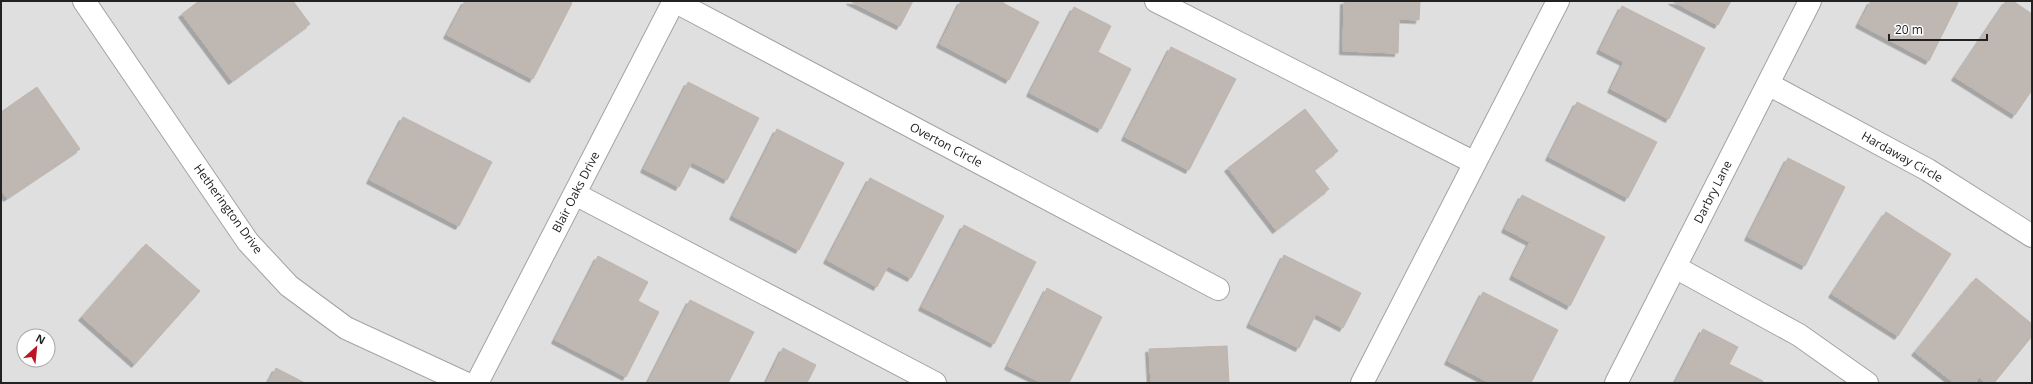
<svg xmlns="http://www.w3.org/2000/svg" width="2033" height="384" viewBox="0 0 2033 384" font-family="'Open Sans',sans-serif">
<defs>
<filter id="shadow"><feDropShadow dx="-3.5" dy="3.5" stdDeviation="0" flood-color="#0004"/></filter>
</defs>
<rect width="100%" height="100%" fill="#f1eee9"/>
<path fill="#dfdfdf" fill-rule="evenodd" d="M1,1H2032V383H1ZM24,336H48V360H24Z"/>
<path fill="#beb7b2" stroke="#c1b4ad" filter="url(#shadow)" d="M199,1H293L310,24L232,81L182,14Z
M465,1H569L572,3L533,79L447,35Z
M850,1H913L900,26Z
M961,1H1004L1003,3L1039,22L1009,80L940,44Z
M1344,1H1420L1419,20L1399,19L1398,53L1343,51Z
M1672,1H1731L1718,25Z
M1871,1H1955L1958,3L1929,61L1859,24Z
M2006,1H2013L2032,14V90L2015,115L1955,77Z
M1622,6L1705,48L1669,119L1611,89L1624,62L1600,50Z
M1074,7L1111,26L1098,52L1131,69L1101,129L1030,93Z
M1171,47L1236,79L1189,170L1125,137Z
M688,82L759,118L727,180L692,162L679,187L644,169Z
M37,87L80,149L7,198L1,190V112Z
M1577,102L1657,142L1628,198L1549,157Z
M1305,109L1338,151L1314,170L1329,189L1276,230L1228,168Z
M403,117L492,162L459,226L370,180Z
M777,129L844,163L799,250L733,216Z
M1788,158L1845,187L1805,266L1748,237Z
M870,178L944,216L911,278L888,266L877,287L827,260Z
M1522,195L1605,237L1570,306L1513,276L1530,242L1505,229Z
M1886,212L1951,254L1898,336L1832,294Z
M964,225L1036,262L994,344L922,307Z
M146,244L200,291L135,364L82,317Z
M1284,255L1361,293L1343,328L1316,314L1299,348L1250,324Z
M598,256L648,282L638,301L659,312L626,377L555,340Z
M1976,278L2032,324V336L1994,383H1986L1979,377L1975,383H1954L1915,352Z
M1047,288L1102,317L1069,383H1042L1008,366Z
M1483,292L1558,330L1531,383H1490L1448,361Z
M690,300L754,332L728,383H648Z
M1703,329L1738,347L1729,364L1763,381L1762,383H1675Z
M1227,346L1229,383H1151L1149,349Z
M783,348L816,365L807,383H766Z
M276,368L305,383H268Z"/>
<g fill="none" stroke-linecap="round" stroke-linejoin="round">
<defs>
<path id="minor" d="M84,1L248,242L289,286L346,328L465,383
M1156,1L1475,163
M1768,84L1928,170L2032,236
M575,194L935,383
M1675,267L1799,335L1867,383
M477,383L674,1L1218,289
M1362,383L1558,1
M1616,383L1810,1"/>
</defs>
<use href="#minor" stroke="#a3a3a3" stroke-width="24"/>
<use href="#minor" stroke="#fff" stroke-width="22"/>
</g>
<g text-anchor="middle" stroke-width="4" stroke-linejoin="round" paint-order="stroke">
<g font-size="12" fill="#222" stroke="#fff">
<text transform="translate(946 145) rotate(28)" y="4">Overton Circle</text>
<text transform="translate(1902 157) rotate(29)" y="4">Hardaway Circle</text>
<text transform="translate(576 192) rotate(-63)" y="4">Blair Oaks Drive</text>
<text transform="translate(1713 192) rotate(-63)" y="4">Darbry Lane</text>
<text transform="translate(228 209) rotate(54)" y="4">Hetherington Drive</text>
</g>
</g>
<rect width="2033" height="384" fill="none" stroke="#222222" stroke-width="4"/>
<g transform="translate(36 348) rotate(27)"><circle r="19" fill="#ffffff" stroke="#a7a7a7"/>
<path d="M0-3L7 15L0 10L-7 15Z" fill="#be1522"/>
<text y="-6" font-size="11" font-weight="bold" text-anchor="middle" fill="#222222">N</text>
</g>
<path d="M1889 34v6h98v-6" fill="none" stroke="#222222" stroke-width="2"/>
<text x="1895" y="34" font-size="12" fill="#222222" stroke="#ffffff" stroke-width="3" paint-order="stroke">20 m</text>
</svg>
